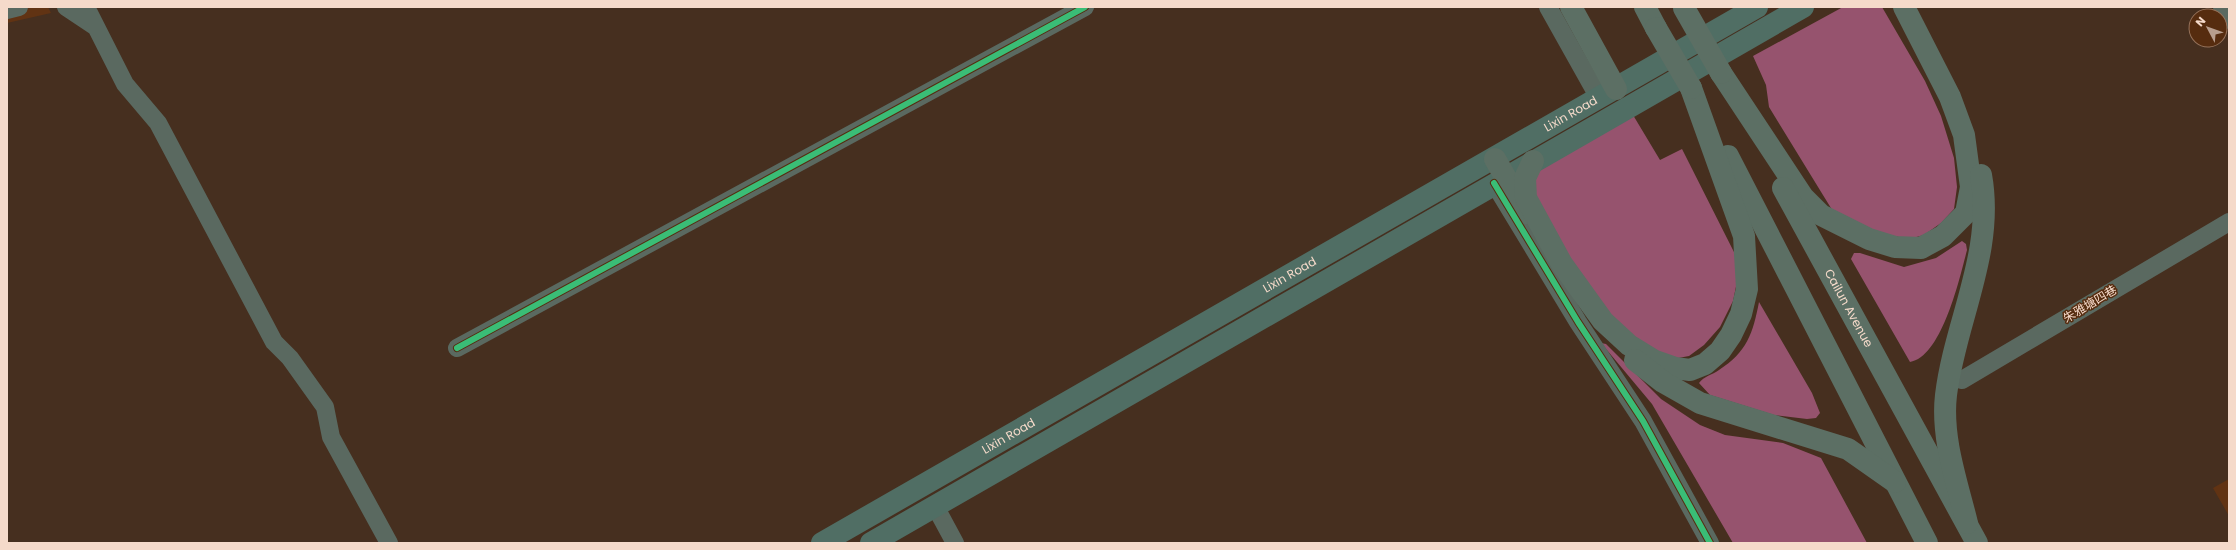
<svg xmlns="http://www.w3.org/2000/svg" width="2236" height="550" viewBox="0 0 2236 550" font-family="Poppins,'Noto Sans SC',sans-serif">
<rect width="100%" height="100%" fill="#462f1f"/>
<path fill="#613313" d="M7,7H48L51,13L7,23Z
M2229,479V516L2213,488Z"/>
<path fill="#96536e" d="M1843,7H1882L1925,81L1941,116L1954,158L1957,187L1954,209L1941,223L1924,235L1909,239L1879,233L1834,213L1769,107L1766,85L1753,56Z
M1633,115L1660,160L1682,149L1737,258L1738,277L1733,301L1720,327L1704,345L1689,356L1673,359L1659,355L1615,324L1546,225L1533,188L1536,170Z
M1962,241L1966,244L1967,250C1960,277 1942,357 1910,362L1851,259L1854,253H1860L1904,267L1936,258Z
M1759,302L1812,393L1820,413L1816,418L1807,419L1774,415L1710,395L1699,383C1704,376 1712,375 1719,370C1747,352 1753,333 1759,302Z
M1601,343L1606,344L1661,399L1700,425L1725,435L1783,443L1821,458L1867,543H1733L1652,404Z"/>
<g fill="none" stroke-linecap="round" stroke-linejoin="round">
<path stroke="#5a6960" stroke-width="18" d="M66,7L96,27
M86,7L125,84L158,123L274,342L290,358L325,407L331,437L389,543
M1548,7L1599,98
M2222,7L2229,20
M7,10L19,7
M1494,183L1578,322L1643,421L1710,543
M457,348L1085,7
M1950,377L1962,380L2229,222
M935,506L955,543"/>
<g stroke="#506e64" stroke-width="22">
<path id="s1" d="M822,543L1757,7"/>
<path d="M871,543L1803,7"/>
</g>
<g stroke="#5c6f64" stroke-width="22">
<path d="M1571,7L1616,89"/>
<path d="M1645,7L1656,28"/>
<path d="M1721,73L1803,197L1821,215L1869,239L1895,247L1921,248L1943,236L1966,213L1971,187L1964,135L1950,97L1904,7"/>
<path d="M1728,156L1927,543"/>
<path d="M1495,159L1526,213"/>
<path d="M1533,161L1525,178L1526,198L1562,264L1603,321L1629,345L1655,361L1675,368L1690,370L1705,364L1720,351L1731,335L1741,314L1747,289L1744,236L1691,88"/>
<path id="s2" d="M1783,188L1977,543"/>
<path d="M1635,360L1663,382L1700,403L1848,449L1895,482"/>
<path d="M1967,523C1957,482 1941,438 1946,395C1955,321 1995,252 1981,175"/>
</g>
<path stroke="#5c6f64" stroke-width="22" d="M1684,8L1721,73
M1656,28L1691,88"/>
<defs>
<path id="cycleway" d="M1494,183L1578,322L1643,421L1710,543
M457,348L1085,7"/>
</defs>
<use href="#cycleway" stroke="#562c0f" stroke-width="8"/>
<use href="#cycleway" stroke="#3abd76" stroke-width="6"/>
</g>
<g text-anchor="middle" stroke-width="3" stroke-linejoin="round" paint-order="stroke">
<g font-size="12" fill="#f5daca" stroke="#562c0f">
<text dy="4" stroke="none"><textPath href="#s1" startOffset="863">Lixin Road</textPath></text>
<text dy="4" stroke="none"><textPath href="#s1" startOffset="539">Lixin Road</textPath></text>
<text transform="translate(2090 304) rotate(-31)" y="4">朱雅塘四巷</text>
<text dy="4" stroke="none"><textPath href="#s2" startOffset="137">Cailun Avenue</textPath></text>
<text dy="4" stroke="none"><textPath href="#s1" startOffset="215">Lixin Road</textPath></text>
</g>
</g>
<rect width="2236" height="550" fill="none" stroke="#f5daca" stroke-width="16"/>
<g transform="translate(2208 28) rotate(311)"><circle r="19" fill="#562c0f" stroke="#96725a"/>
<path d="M0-3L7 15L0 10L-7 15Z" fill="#b89e8e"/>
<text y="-6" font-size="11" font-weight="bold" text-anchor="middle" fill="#f5daca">N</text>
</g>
</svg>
